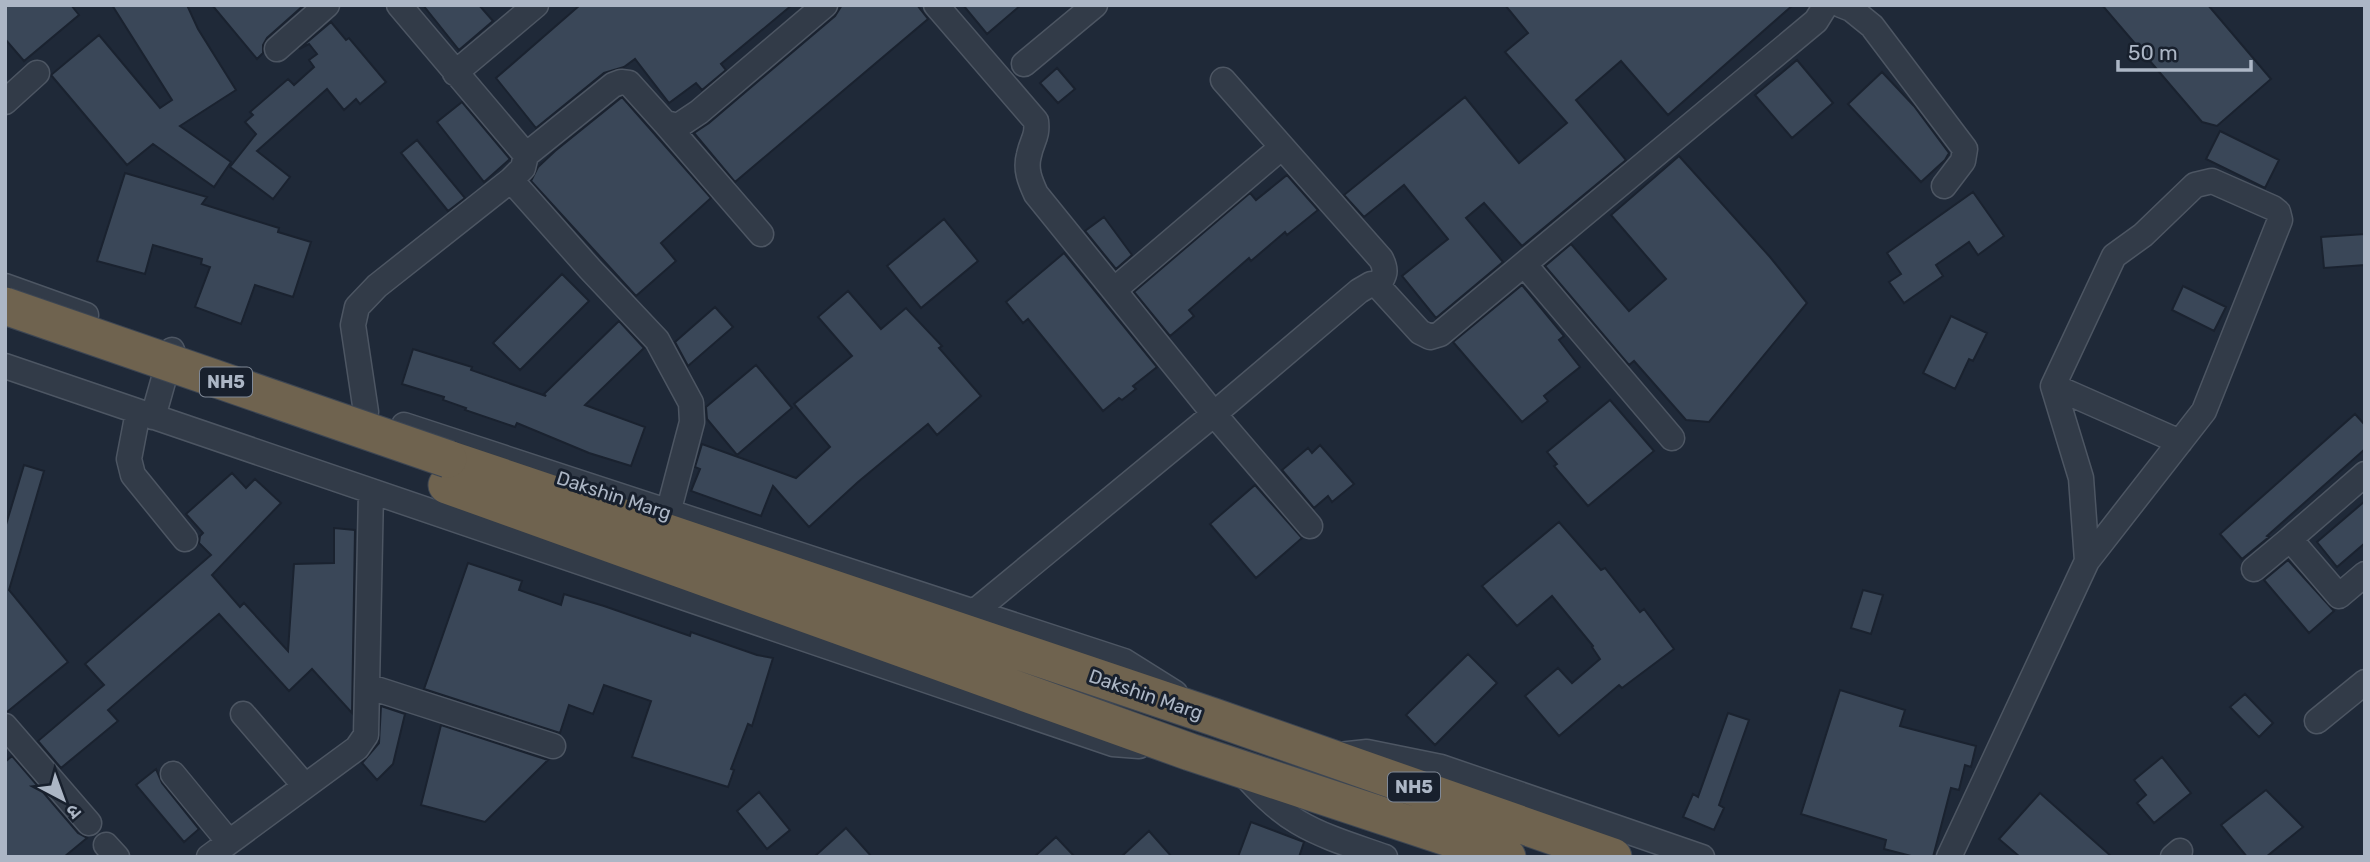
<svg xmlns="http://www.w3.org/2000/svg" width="2370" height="862" viewBox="0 0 2370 862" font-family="Rubik,'Noto Sans Devanagari',sans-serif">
<rect width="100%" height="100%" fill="#1f2938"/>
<path fill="#3a4758" stroke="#1a222f" stroke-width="2" d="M5,5H71L79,15L24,61L5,39Z
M112,5H187L198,29L236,90L180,126L231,162L214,187L153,144L127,165L51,75L99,35L160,108L172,100Z
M212,5H304L267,38L263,45V53L257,59Z
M423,5H479L493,21L459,50Z
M580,5H792L721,64L726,70L702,90L696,83L669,103L635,59L624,67L604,73L536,128L496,78Z
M842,5H917L928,19L735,182L694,133L709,123L835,16Z
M963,5H1021L987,34Z
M1505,5H1793L1668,115L1621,61L1576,100L1626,160L1522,246L1484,203L1466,218L1503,262L1436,318L1402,276L1448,239L1404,185L1364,217L1344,195L1465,97L1519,163L1567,123L1505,52L1528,33Z
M2102,5H2208L2271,79L2217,126L2202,122Z
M331,22L346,40L349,38L386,82L360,104L356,99L344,110L327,89L257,151L290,177L273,199L230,167L256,134L245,122L253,115L250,112L288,79L294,85L314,67L309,60L317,54L309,44L299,49Z
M1797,60L1833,103L1792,138L1755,95Z
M1057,68L1075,89L1058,103L1040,83Z
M1882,72L1914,106L1949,153L1945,160L1921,182L1848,104Z
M622,97L711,198L661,243L676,261L636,296L531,181L538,167L555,151Z
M462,102L510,159L484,182L437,122Z
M2220,131L2279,160L2265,188L2206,159Z
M417,140L465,198L448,211L401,153Z
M1679,156L1770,257L1807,303L1709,422L1686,420L1634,361L1629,365L1545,266L1571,244L1629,311L1666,279L1611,215Z
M125,173L207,197L202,204L279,228L278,232L311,242L293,297L255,285L241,324L195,307L210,267L201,264L202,259L153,245L145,274L97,261Z
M1287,175L1318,210L1287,235L1285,232L1251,261L1249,258L1189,310L1194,316L1170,336L1134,292L1250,193L1256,200Z
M1973,192L2004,236L1978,255L1969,242L1936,265L1943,276L1904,303L1889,282L1901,274L1887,253Z
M1104,217L1132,255L1116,269L1085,231Z
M944,219L978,261L921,308L887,266Z
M2365,234V265L2324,268L2321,237Z
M1064,253L1157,367L1133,386L1136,389L1122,400L1119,398L1103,411L1028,319L1023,323L1006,302Z
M562,274L589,301L520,370L493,343Z
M1522,285L1564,336L1559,340L1580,367L1544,396L1548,401L1522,422L1453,342Z
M2183,286L2226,307L2214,331L2172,310Z
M848,291L881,329L906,308L942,346L939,348L981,396L937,435L928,424L858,482L809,527L773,486L761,516L691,491L700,469L695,467L702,444L796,478L830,447L794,404L852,356L818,317Z
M715,307L733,327L688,366L675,342Z
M1951,316L1987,333L1973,361L1969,359L1955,389L1923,373Z
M619,321L644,348L585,405L645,427L631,466L589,453L517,423L515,427L465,410L466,408L443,400L444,397L402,384L413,349L472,367L471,370L546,396L544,394Z
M756,365L792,408L737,455L707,419L706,407Z
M1610,400L1654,451L1588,506L1554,466L1557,464L1547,452Z
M2355,414L2365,425V449L2267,536L2269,537L2242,559L2220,534Z
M1320,445L1354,484L1332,502L1328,496L1314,508L1282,470L1308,448L1312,453Z
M24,465L44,471L9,590L68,662L7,712H5V528Z
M232,473L246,488L255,479L281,503L212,575L240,607L244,603L288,651L294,564L334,563V528L355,530L352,713L312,669L289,691L219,614L108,710L118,721L61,768L38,741L104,685L85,664L211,555L199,543L200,536L203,533L186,514Z
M1255,485L1302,538L1256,578L1210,524Z
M2365,501V543L2337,567L2317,542Z
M1559,522L1601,570L1605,568L1640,612L1644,609L1674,649L1622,688L1619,685L1559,736L1525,696L1558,668L1572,683L1600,659L1592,647L1593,646L1552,596L1517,626L1482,586Z
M2288,560L2334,611L2309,633L2264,580Z
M468,563L522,581L519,590L561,605L564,594L604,606L690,636L691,632L757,655L773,658L752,726L748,724L731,769L734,770L728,787L632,757L651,701L604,685L593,714L569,705L560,733L424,689Z
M1863,590L1883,595L1871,634L1851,628Z
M1468,654L1497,683L1435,745L1406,715Z
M1840,690L1905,710L1900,726L1976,746L1971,767L1965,765L1959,790L1951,788L1933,857H1915L1884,849L1886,840L1801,814Z
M2245,694L2273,723L2259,737L2230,707Z
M381,706L405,714L393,764L377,780L362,763L379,743Z
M1728,713L1749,720L1719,805L1724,808L1714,830L1683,817L1693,794L1698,797Z
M441,725L548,760L485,822L421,805Z
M12,756L78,833L87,838L64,857H5V762Z
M2162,757L2191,793L2154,823L2137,803L2146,795L2134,780Z
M156,769L162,783L199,829L184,842L136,785Z
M2266,790L2303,827L2266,857H2247L2221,825Z
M759,792L790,830L767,849L737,811Z
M2040,793L2112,857H2020L1999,839Z
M1251,822L1304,842L1299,857H1238Z
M846,828L872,857H814Z
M1149,831L1172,857H1121Z
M1056,837L1075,857H1034Z"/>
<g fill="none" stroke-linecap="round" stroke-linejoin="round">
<defs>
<path id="minor" d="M936,5L1036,121C1038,137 1032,140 1029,155C1025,169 1030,181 1036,194L1214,414L1310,526
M1841,5L1851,9L1872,26L1965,149L1963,161L1944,186
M277,49L327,5
M1024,64L1095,5
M455,73L536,5
M1223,80L1381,259C1387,271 1385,275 1378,286
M5,102L37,73
M665,123L761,234
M526,155L613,85L621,82L629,83L665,123L678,126L699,112L825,5
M511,180L590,269L657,340L691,403L692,422L668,513
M1524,264L1672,438
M5,286L86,315
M1114,290L1282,147
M5,366L1113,744L1139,746
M2053,386L2180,442
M138,412L129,459L133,475L185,539
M366,412L353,325L357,307L377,286L511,180L523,168L526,155L399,5
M153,417L172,350
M404,425L1124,661L1175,693
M2365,474L2290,539L2339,596L2365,574
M2254,569L2290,539
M974,612L1214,414L1359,291L1371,284L1378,286L1420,332L1430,337L1440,334L1816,21L1826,5
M367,686L553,746
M243,714L305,786
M2317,721L2365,682
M5,726L89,823
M1339,755L1367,752L1441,767L1702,857
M1241,771C1258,790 1276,809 1298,822C1325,838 1357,847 1385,857
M173,774L229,842
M106,845L117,857
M209,857L357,748L366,735L371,491
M1949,857L2087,561L2204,411L2280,220L2278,212L2273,208L2212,181L2195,185L2143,235L2114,256L2053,386L2081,478L2087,561
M2173,857L2180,851"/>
<path id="highway" d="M448,459L1214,717L1613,857
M447,485L1190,752L1507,857"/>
</defs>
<use href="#minor" stroke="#4d5663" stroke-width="27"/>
<use href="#highway" stroke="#3d4653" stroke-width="39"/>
<use href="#minor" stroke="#323b48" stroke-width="24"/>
<use href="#highway" stroke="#6f634f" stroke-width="37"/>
<defs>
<path id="highway-bridge" d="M5,306L448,459"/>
</defs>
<use href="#highway-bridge" stroke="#3d4653" stroke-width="39" stroke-linecap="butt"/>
<use href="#highway-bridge" stroke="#6f634f" stroke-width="37"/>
</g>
<g text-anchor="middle" stroke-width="6" stroke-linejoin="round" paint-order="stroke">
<g fill="#18202d" stroke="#808997" stroke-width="2">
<rect x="200" y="367.5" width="52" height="29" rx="5"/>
<rect x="1388" y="772.5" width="52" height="29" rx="5"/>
</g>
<g font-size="18" font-weight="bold" fill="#acb6c5">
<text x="226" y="388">NH5</text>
<text x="1414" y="793">NH5</text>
</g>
<g font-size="19" fill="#acb6c5" stroke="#18202d">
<text transform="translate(614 495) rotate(18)" y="7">Dakshin Marg</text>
<text transform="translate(1146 694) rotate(19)" y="7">Dakshin Marg</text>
</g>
</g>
<rect width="2370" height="862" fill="none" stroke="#acb6c5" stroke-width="14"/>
<g transform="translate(63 799) rotate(139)" stroke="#18202d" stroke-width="5" paint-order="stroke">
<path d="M0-5L12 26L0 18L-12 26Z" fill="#acb6c5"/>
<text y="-10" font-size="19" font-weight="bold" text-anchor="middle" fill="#acb6c5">उ</text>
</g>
<path d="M2118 60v10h133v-10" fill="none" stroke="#acb6c5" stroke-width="3.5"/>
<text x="2128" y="60" font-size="21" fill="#acb6c5" stroke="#18202d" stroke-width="5" paint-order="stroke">50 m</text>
</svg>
